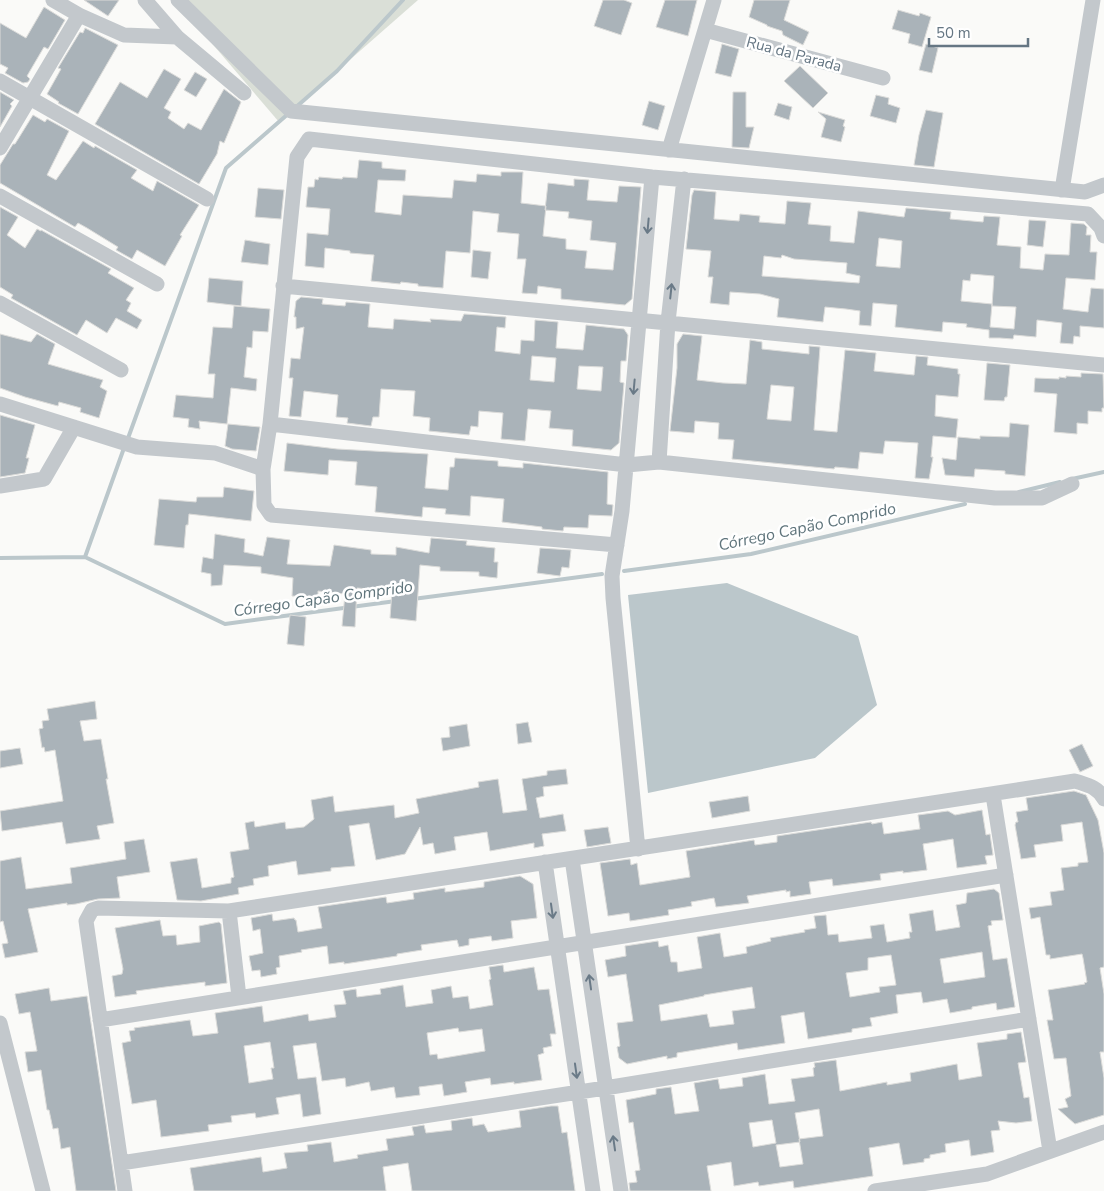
<svg xmlns="http://www.w3.org/2000/svg" width="1104" height="1191" viewBox="0 0 1104 1191" font-family="'Nunito Sans',sans-serif">
<rect width="100%" height="100%" fill="#fafaf8"/>
<path fill="#dadfd7" d="M175,0H418L279,122Z"/>
<path fill="#bbc7cb" d="M727,583L858,636L877,705L815,758L648,793L628,595Z"/>
<g fill="none" stroke-linecap="round" stroke-linejoin="round">
<path stroke="#bbc7cb" stroke-width="4" d="M295,108L337,71L403,0
M127,441L226,168L288,114
M1072,479L1104,472
M1019,492L1060,482
M85,557L124,448
M0,558L85,557L225,624L396,601
M624,571L751,554L965,504
M413,599L602,574"/>
</g>
<path fill="#aab3b9" stroke="#dcdcda" fill-rule="evenodd" d="M84,0H119L108,16Z
M603,0H624L632,3L621,35L594,26Z
M665,0H697L688,36L656,27Z
M754,0H790L784,20L809,32L803,45L783,35L782,31L767,26V25L749,17Z
M44,7L65,20L48,49L44,47L27,76L30,79L28,82L23,83L5,73L8,68L0,64V23L26,38Z
M898,10L919,16L920,13L931,17L922,47L908,43L910,34L892,29Z
M85,28L118,45L78,114L58,103L59,102L47,94L61,69L58,68L80,32L83,33Z
M722,44L739,49L731,77L715,73Z
M926,44L938,48L932,73L919,70Z
M800,66L828,93L813,108L784,81Z
M164,69L181,79L164,108L171,112L168,118L184,129L188,123L201,130L224,89L241,102L224,143L220,141L217,154L199,184L95,124L120,82L147,98Z
M195,72L207,79L196,97L184,90Z
M0,92L14,100L10,104L12,106L0,127Z
M733,92H746V127H754L749,148L732,147Z
M876,95L889,98L888,104L900,108L896,123L870,116Z
M649,101L665,106L658,130L642,125Z
M778,103L792,107L789,120L774,115Z
M926,110L943,113L934,167L914,165L919,135Z
M818,112L845,120L843,126L845,127L841,142L821,137L826,119Z
M33,115L45,122L47,119L69,131L47,175L56,180L83,141L94,148L95,146L137,170L131,178L153,191L157,181L199,205L180,235L182,236L165,266L137,250L132,259L116,250L118,247L87,228L78,223L75,227L0,183V165L13,144H15Z
M359,160L382,162V168L406,170L405,181L378,180L375,212L401,215L403,195L452,198L454,180L476,182L477,174L501,176V172H523L521,203L546,206L543,236L566,239V249L587,251L585,268L613,270L616,243L590,240L592,221L568,218L569,212L545,210L548,183L574,186V179L589,180L587,200L617,202L619,186L641,187L632,299L625,305L561,299V289L538,286L537,294L522,293L526,259H517L519,234L497,232L499,214L473,211L470,253L446,251L443,288L418,286V284L401,282L400,284L371,281L374,255L350,253V251L325,248L324,268L305,266L307,233L328,235L330,209L306,207L308,187H314L315,179L318,180L319,177L342,179L343,177L357,178Z
M258,188L284,190L281,219L255,217Z
M694,190L716,192L714,219L739,221L740,214L760,216L759,222L785,224L787,201L811,203L808,224L831,226L830,241L854,243L858,211L904,217L906,208L951,212L950,219L983,222L984,216L1000,217L997,245L1021,247L1020,268L1043,270L1045,254L1069,255L1071,223L1084,224L1087,227L1086,235H1091L1090,252H1097L1095,280L1066,278L1063,309L1088,312L1091,288L1104,289V328L1080,326V337L1074,336L1073,344L1060,343L1062,323L1037,320L1036,337L1014,335L1013,339L1000,338H989V330L966,327L967,324L943,322L942,332L895,327L897,305L873,303L871,326L859,325L860,311L846,309L825,307L823,322L777,317L779,299L760,294L730,292L729,305L710,303L713,277H708L711,251L686,249L692,195ZM879,238L902,241L900,268L876,266ZM782,255L794,259L847,263L846,273L860,276L859,283L762,276L764,256L781,258ZM971,274L994,276L992,306L1016,307L1014,329L990,327L992,304L961,301L963,280L970,281Z
M0,207L18,217L7,235L25,248L37,229L41,231V230L111,269L108,273L134,288L126,300L131,303L127,311L142,320L137,329L116,318L107,333L86,320L77,335L11,298L13,295L0,287Z
M1029,220L1046,221L1043,247L1027,245Z
M245,240L270,244L268,265L241,262Z
M473,250L491,252L488,279L471,277Z
M209,278L243,281L241,306L207,302Z
M301,297L323,299L322,304L345,306L346,302L370,304L368,327L393,329L394,319L431,322L430,319L461,321L464,314L506,317L505,328L497,327L495,351L520,354L521,340L534,341L535,320L558,322L556,348L583,350L586,325L624,329L628,335L626,361H621L620,382L624,383L619,443L611,450L572,446L573,430L549,428L551,411L528,409L525,441L501,439L503,413L479,411L478,427L471,426L469,435L429,431L430,418L413,416L415,391L381,389L379,417H373L371,426L347,423L348,418L336,417L338,395L304,391L301,417L289,416L293,378H289L291,358L300,359L304,327L296,329V317H294L296,301ZM532,356L556,358L554,382L530,380ZM579,366L603,367L601,391L577,389Z
M234,306L270,309L268,332L253,331L252,348L247,347L244,377L257,379L256,391L231,388L227,424L199,421L200,429L188,427L189,419L173,417L176,395L213,398L215,374H208L213,327L232,328Z
M0,334L31,342L37,334L55,344L48,364L103,380L100,387L107,391L99,418L80,412L81,408L59,402L58,406L25,397L0,388Z
M683,334L702,336L697,380L723,383L746,384L750,340L762,342V349L809,354V346L820,347L814,430L837,432L845,350L876,353L874,371L914,375L916,356L928,357L927,365L958,369V374H960L958,397L936,395L935,416L958,419L956,438L933,436L931,457H933L929,479L915,478L918,443L885,441L883,454L860,452L858,469L835,467L834,469L732,459L734,440L718,439L719,423L695,421L694,433L670,431L677,368V344ZM771,385L794,387L791,421L767,419Z
M987,363L1010,365L1007,397H1005L1004,401L984,400Z
M1081,373L1103,374L1104,408H1102V412L1088,411V424L1077,423V434L1054,432L1057,394L1034,392L1035,378L1059,379V377L1066,378V376L1081,377Z
M0,415L35,425L26,458H29L25,473L0,477Z
M1010,423L1029,425L1025,476L1005,474V471L975,469L974,477L945,475L942,458L956,460L958,437L980,439V436L1009,437Z
M228,424L260,427L256,451L232,449L225,446Z
M287,443L337,449L428,454L425,488L448,490L450,467H454L455,458L498,461V466L523,468V463L608,472L607,504L613,505L612,516L589,515L588,528L564,527L563,531L542,529V527L502,522L504,499L471,496L470,516L445,514L446,509L423,507L422,517L375,512L377,487L355,485L357,462L329,460L328,475L284,471Z
M224,487L254,491L251,521L189,514L188,525H186L184,548L154,545L159,499L196,502L197,497H223Z
M215,534L245,539L244,552L263,556L267,537L290,540L287,564L330,566L334,545L371,550V554L396,555V547L429,553L431,538L467,541L466,545L495,548L494,562H498L497,578L479,576V572L440,571V567L420,565L416,621L390,618L392,591L357,588L355,627L342,626L345,594L318,591V597L292,596L293,578L261,573V567L224,565L222,585L211,586V574L201,572L203,557L213,559Z
M540,548L571,550L569,568L562,567L560,576L537,573Z
M290,615L306,617L304,646L287,644Z
M95,701L97,719L80,721L84,741L101,739L108,779H106L114,823L97,826L100,839L66,844L62,822L2,831L0,811L63,801L55,750L45,752L44,747L42,748L39,729L43,728L42,721L49,720L47,709Z
M528,722L532,742L518,744L516,724Z
M467,724L470,746L443,751L441,738L450,737L449,727Z
M1082,744L1093,766L1080,772L1069,750Z
M20,748L23,764L0,768V751Z
M566,769L568,784L543,787L544,796L536,798L540,818L563,814L566,831L542,834L544,846L534,848V843L490,851L487,832L454,837L456,850L435,854L433,843L423,845L420,827L405,854L376,860L369,823L349,826L355,866L331,868V871L298,875L296,861L268,866L269,876L253,879L254,885L238,888L239,894L201,901L177,900L170,862L197,858L202,888L231,883V878L234,877L230,852L249,849L245,823L254,821L255,827L285,822L286,829L304,827L314,819L311,800L333,796L335,812L394,805L395,818L419,813L416,799L479,787L478,782L498,779L503,813L527,810L522,779L547,775V771Z
M1074,791L1086,795L1098,820L1104,853V967L1100,968L1104,994V1052H1100L1104,1078V1115L1075,1124L1058,1109L1068,1107L1065,1099L1071,1096L1066,1058L1054,1059L1047,1020H1053L1048,990L1085,984L1084,983L1087,982L1083,958L1082,954L1050,959V955H1046L1040,917L1031,919L1029,908L1052,905L1050,892L1064,890L1061,868L1078,866V863L1088,862L1082,822L1061,825L1063,841L1034,845L1036,857L1021,859L1015,825L1016,822H1018L1016,812L1028,810L1026,798Z
M748,796L750,811L712,818L709,802Z
M982,810L986,835L990,834L993,855L985,856L987,864L957,868L953,839L923,844L927,870L903,873V871L880,874L881,880L833,886L832,879L809,882L811,894L790,897V891L786,892V890L747,896L749,903L716,907L714,898L691,902L692,906L668,910L669,915L630,921L629,913L608,916L600,863L630,859L631,865L637,863L640,885L690,877L686,851L754,840L755,845L777,842V836L871,822L872,824L882,822L884,834L920,829L918,815L948,811L955,815Z
M608,827L611,843L587,847L584,830Z
M144,839L150,872L117,877L120,898L98,899L76,904L67,905V903L28,909L38,952L5,958L2,944L8,943L3,921L0,922V861L21,857L26,889L72,883L70,868L126,859L124,842Z
M520,876L533,884L537,918L511,921L513,938L492,941L491,936L469,939V945L459,947L457,940L421,945L422,950L397,954V956L344,964V962L329,964L327,946L301,950L302,952L279,956L280,967L276,968L277,974L261,977L260,970L252,971L249,956L263,953L260,929L253,931L251,918L272,914L273,921L294,918L295,920H296L298,932L322,928L318,907L386,897L387,903L414,899L413,893L445,888V892L484,887V882Z
M994,889L999,893L1003,920L991,921L992,925L988,926L993,960L1007,958L1015,1007L997,1010L996,1003L972,1007V1009L950,1013L947,999L923,1003L921,992L896,995L898,1013L870,1018L872,1026L852,1029V1032L808,1039L804,1012L781,1016L785,1043L738,1050L737,1043L677,1053V1057L667,1059V1056L627,1064L619,1058L617,1047L620,1046L617,1023L633,1021L626,974L608,977L605,960L626,956L625,946L658,941L659,947L668,945L671,962H677L678,972L702,968L697,937L720,933L724,957L747,953L746,947L771,941L770,938L805,932L804,930L816,928L814,916L826,915L828,935L838,934L839,942L872,938L870,926L884,924L887,942L910,938L909,932H912L909,914L933,910L936,931L960,927L956,905L966,903L967,893ZM982,952L985,977L944,983L940,959ZM891,955L896,985L879,987L880,992L850,997L846,973L868,970V958ZM752,987L755,1008L732,1011L734,1024L710,1027L707,1014L661,1021L659,1005L704,996V995Z
M160,920L163,936L176,935L177,945L200,942L199,926L219,922L221,924L227,983L205,986V982L165,987L136,991L137,994L115,997L112,976L122,974L123,969L115,928Z
M503,965L504,972L534,967L538,990L549,989L556,1034H550L552,1046L543,1048L544,1053L538,1055L542,1080L514,1084V1082L491,1085L490,1078L465,1082L467,1092L444,1096L442,1084L419,1087L420,1095L396,1098L394,1087L371,1091L369,1082L346,1087L345,1078L322,1081L316,1043L293,1046L298,1079L316,1077L321,1114L303,1117L300,1094L276,1098L279,1114L256,1118L255,1113L231,1116L232,1122L208,1125L209,1131L161,1137L156,1100L132,1104L122,1043L131,1041L129,1031L135,1030L134,1028L190,1020L193,1036L218,1033L215,1013L262,1006L264,1022L308,1014L309,1021L336,1017L334,1005L346,1004L343,991L356,989L357,997L381,994L380,989L403,985L406,1007L433,1003L431,990L451,986L453,998L468,996L470,1009L493,1005L489,980L491,979L489,967ZM458,1028L459,1032L482,1029L485,1051L438,1059L437,1054L430,1055L427,1033ZM270,1042L274,1068H271L273,1079L249,1083L244,1046Z
M49,988L51,1001L87,996L116,1191H76L70,1147L61,1149L58,1128L53,1129L49,1110H47L41,1070L28,1072L25,1052L37,1051L30,1012L19,1014L15,994Z
M1021,1032L1026,1062L1018,1063L1024,1098L1029,1097L1032,1121L1016,1123L998,1121L1000,1130L991,1131L994,1152L971,1156L969,1140L945,1144L946,1152L930,1155V1158L924,1159V1162L903,1165L899,1143L869,1148L873,1176L794,1188L793,1181L759,1186L758,1182L734,1186L731,1162L707,1166L711,1191H630L629,1183L637,1182L635,1171L640,1170L633,1122L629,1123L626,1100L656,1094V1089L671,1087L675,1114L699,1111L694,1083L718,1079L720,1089L743,1086L742,1078L765,1074L769,1104L795,1101L791,1079L814,1076L813,1068L815,1067L814,1063L836,1060L840,1091L887,1082V1085L911,1081L910,1073L957,1064L959,1080L982,1076L977,1043L1007,1039V1034ZM819,1109L823,1136L799,1139L803,1164L780,1167L776,1145L800,1142L795,1113ZM772,1120L776,1143L753,1147L749,1123Z
M551,1106H558L562,1133L567,1132L575,1191H412L408,1163L383,1167L386,1191H194L190,1168L261,1157L263,1172L287,1168L284,1153L308,1151L307,1145L331,1142L334,1162L358,1158L357,1155L388,1150L386,1139L414,1135L412,1127L424,1125L426,1133L452,1130L451,1121L472,1118L473,1126L484,1124L488,1132L521,1127L519,1111Z"/>
<g fill="none" stroke-linecap="round" stroke-linejoin="round">
<path stroke="#c3c8cc" stroke-width="15" d="M53,0L79,15L124,35L177,37
M145,0L177,37L244,93
M178,0L291,111L1085,192L1104,185
M705,30L883,78
M0,81L207,199
M0,148L79,15
M669,150L714,0
M1062,190L1093,0
M0,196L157,284
M283,286L1104,365
M0,303L121,370
M0,404L137,447L215,453L263,469
M270,424L627,465L659,462L995,498H1042L1072,484
M659,462L668,322L684,179
M0,486L44,479L74,427
M617,545L271,515L264,505L263,469L270,424L297,157L309,139L652,177L1088,214L1101,228L1104,236
M993,795L1050,1151
M638,849L613,598L612,576L622,511L652,177
M572,859L621,1191
M545,862L593,1191
M229,911L239,997
M100,1020L1006,875
M0,1023L43,1191
M121,1163L605,1088L1029,1019
M125,1191L86,921L92,910L98,908L229,911L1075,781C1087,785 1098,787 1104,799
M875,1191L987,1174L1104,1132"/>
</g>
<defs><path id="oneway-shaft" d="M-6 0H5M1.5-3L5.5 0L1.5 3" fill="none" stroke-width="1.6" stroke-linecap="round" stroke-linejoin="round" transform="scale(1.25)"/></defs>
<g stroke="#6a7a87">
<use href="#oneway-shaft" transform="translate(648 226) rotate(95)"/>
<use href="#oneway-shaft" transform="translate(671 291) rotate(-84)"/>
<use href="#oneway-shaft" transform="translate(634 387) rotate(95)"/>
<use href="#oneway-shaft" transform="translate(552 911) rotate(82)"/>
<use href="#oneway-shaft" transform="translate(590 982) rotate(-98)"/>
<use href="#oneway-shaft" transform="translate(576 1071) rotate(82)"/>
<use href="#oneway-shaft" transform="translate(614 1143) rotate(-98)"/>
</g>
<g text-anchor="middle" stroke-width="5" stroke-linejoin="round" paint-order="stroke">
<g font-size="15" fill="#657683" stroke="#fff">
<text transform="translate(794 54) rotate(15)" y="5">Rua da Parada</text>
</g>
<g font-size="16" font-style="italic" fill="#60757c" stroke="#fff">
<text transform="translate(807 526) rotate(-12)" y="6">Córrego Capão Comprido</text>
<text transform="translate(323 598) rotate(-8)" y="6">Córrego Capão Comprido</text>
</g>
</g>
<path d="M929 38v8h99v-8" fill="none" stroke="#657683" stroke-width="2.5"/>
<text x="936" y="38" font-size="15" fill="#657683" stroke="#ffffff" stroke-width="4" paint-order="stroke">50 m</text>
</svg>
